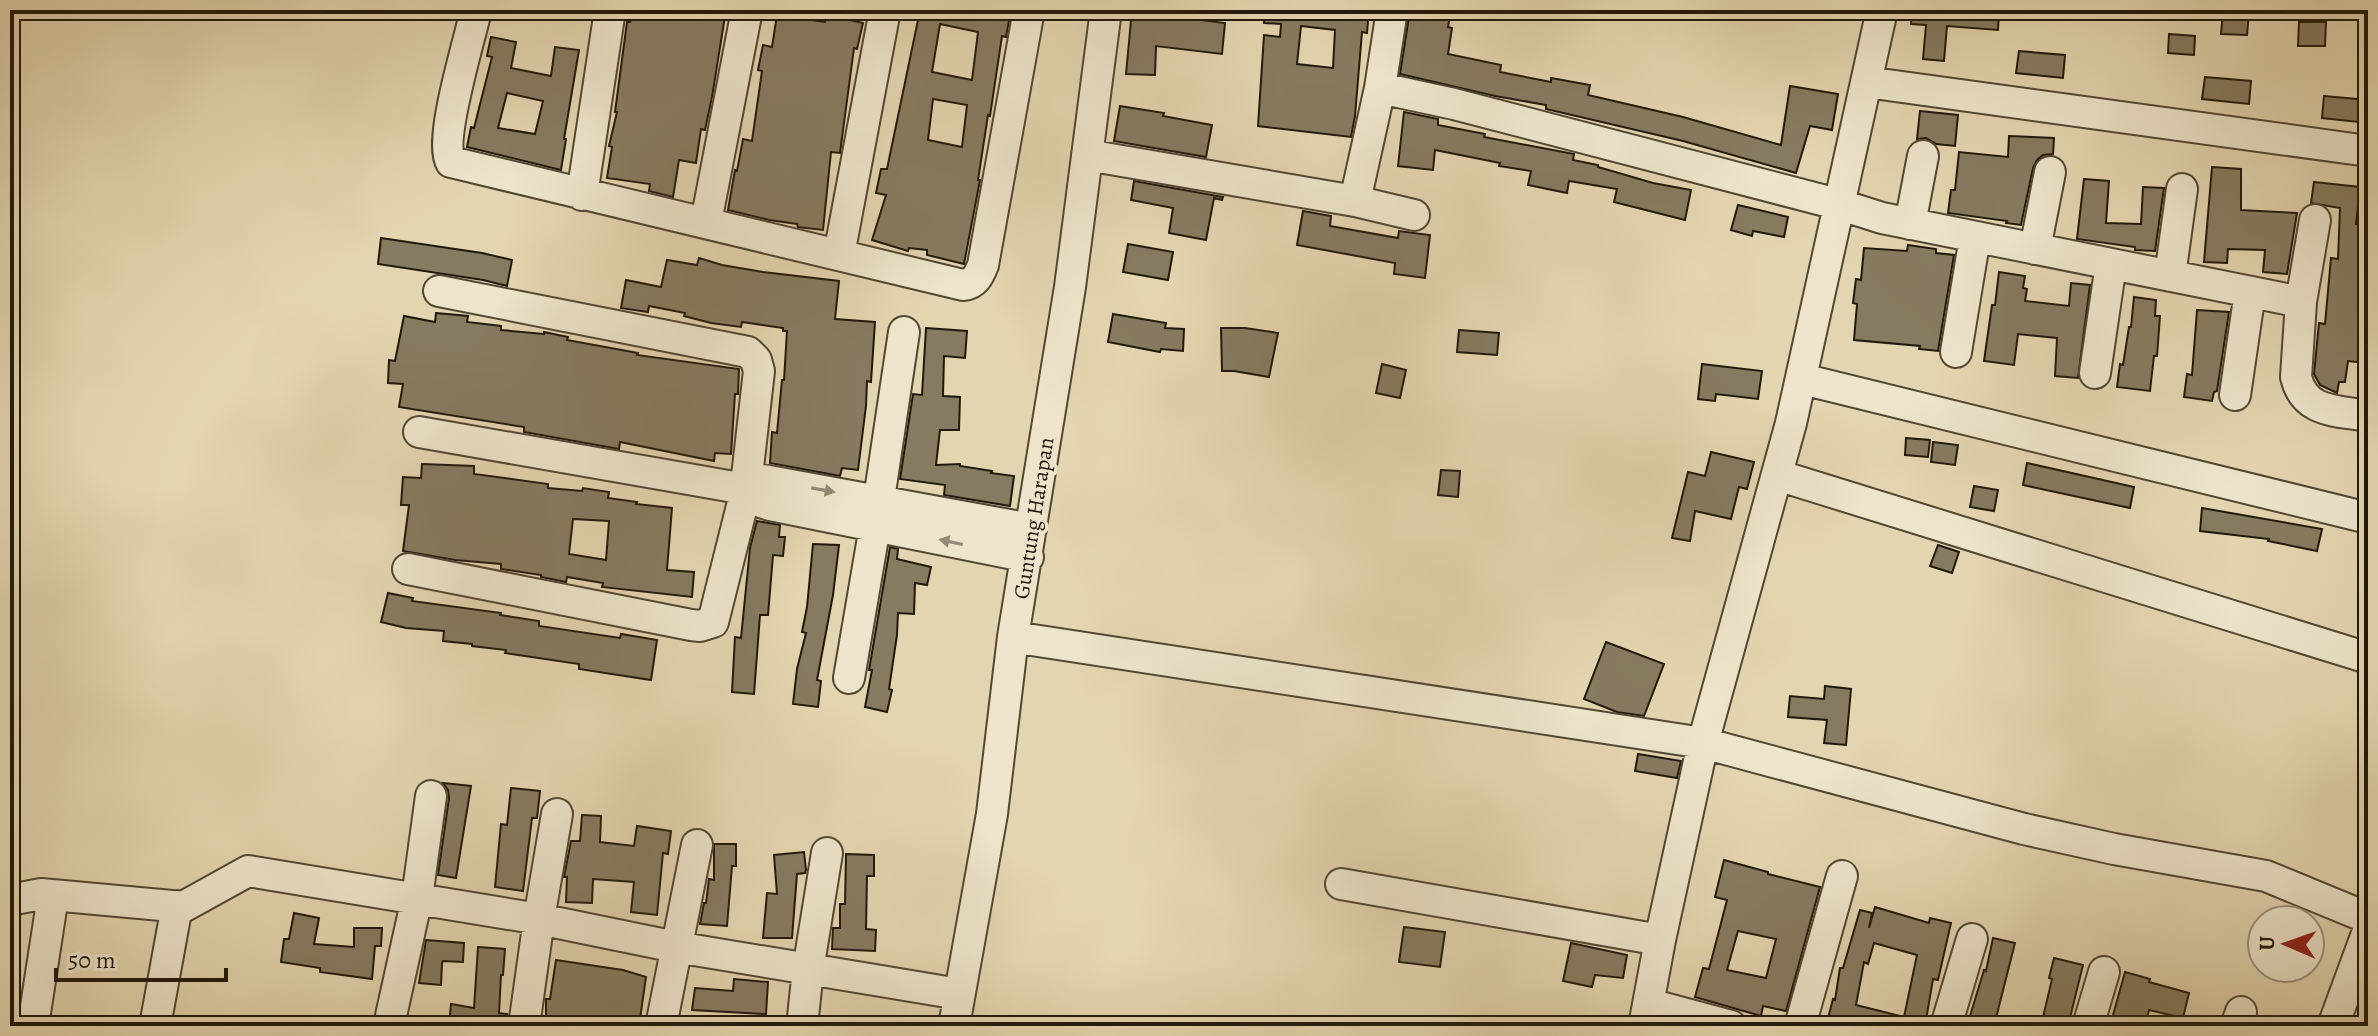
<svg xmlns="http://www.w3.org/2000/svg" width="2378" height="1036" viewBox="0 0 2378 1036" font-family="Alegreya,serif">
<rect width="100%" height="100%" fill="#e3d5af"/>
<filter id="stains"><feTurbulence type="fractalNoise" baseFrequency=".0025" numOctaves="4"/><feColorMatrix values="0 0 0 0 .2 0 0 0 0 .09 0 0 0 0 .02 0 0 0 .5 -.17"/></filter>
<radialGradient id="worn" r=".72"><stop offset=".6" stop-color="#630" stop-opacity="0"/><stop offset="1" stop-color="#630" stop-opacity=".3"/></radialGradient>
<path fill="#867a60" stroke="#22180b" stroke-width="2" fill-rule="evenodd" d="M633,10H726L712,97L705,130L701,129L696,163L679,160L673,197L649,191L650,184L607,178L612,147L609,146L617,112H615L627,22H630Z
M913,10H1011L1006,37L1002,36L990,116L988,115L978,180H980L964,264L927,255V250L909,248L908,251L872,240L886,195L876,193L881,169H887L918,20L912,19ZM940,24L978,32L972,80L932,72ZM933,99L967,105L962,147L928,140Z
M1132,10H1178L1177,17L1225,23L1222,54L1156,46L1155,75L1126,74Z
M1265,10H1369L1367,33L1362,32L1355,116L1351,137L1258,126L1264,35L1280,37L1281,24L1264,23ZM1301,26L1335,30L1333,68L1297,64Z
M1410,10H1451L1448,27L1452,28L1448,54L1501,65L1500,72L1551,82V78L1590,85L1588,95L1683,117L1781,145L1790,86L1838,94L1832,130L1810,126L1796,173L1683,141L1546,109V105L1495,96L1400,74Z
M1912,10L1999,12L1998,30L1947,26L1944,61L1923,59L1926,25L1911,24Z
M2223,12L2249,13L2247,35L2221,34Z
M777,15L825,22L827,15L863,23L857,49L854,48L840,153L831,152L823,230L798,227L797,224L769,220L728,210L735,170L737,171L743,139L752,141L762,71L758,70L763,45L772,47Z
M2299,22H2326L2325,46H2298Z
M2169,34L2195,36L2194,55L2168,53Z
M491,37L516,42L511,68L551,76L555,47L579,50L564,139H566L561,170L467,147L471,127L474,128L492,57L487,56ZM507,93L543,101L535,134L498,128Z
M2019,51L2065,55L2063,78L2016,73Z
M2205,77L2251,81L2249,104L2202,99Z
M2324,96L2368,100V123L2322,118Z
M1120,106L1164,113L1163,116L1212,125L1206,157L1114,141Z
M1920,111L1958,115L1955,146L1936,144L1926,138L1917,139Z
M1404,112L1438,119V125L1485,134L1484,137L1574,154L1573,160L1598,165V167L1653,183L1691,190L1685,220L1614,202L1617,189L1569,181L1567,193L1528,185L1531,171L1499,166L1500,163L1435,150L1433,170L1398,166Z
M2009,136L2054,138L2053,154L2043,155L2037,160L2033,168L2021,225L2006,223L2007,221L1948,213L1951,190H1955L1959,152L2008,157Z
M2212,167L2241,169V210L2297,213L2287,274L2263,272L2265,250L2228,249L2227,263L2204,262Z
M2084,179L2109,181L2106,223L2141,224L2143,187L2164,188L2155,251L2135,250V247L2077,239Z
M1134,181L1223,197L1222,200L1214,198L1206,240L1169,233L1173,208L1131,200Z
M2314,182L2360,187L2356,224H2367L2361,289H2368L2365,363L2348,361L2345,382H2339L2337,393L2320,385L2314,374L2319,323L2325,324L2331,258L2338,259L2340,208L2311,203Z
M1738,205L1788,217L1784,237L1753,231L1752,236L1731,230Z
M1303,211L1331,216L1330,226L1398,238L1399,231L1430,235L1425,278L1394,274L1395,263L1297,245Z
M381,238L482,253L512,260L507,286L483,280L378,264Z
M1128,244L1173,252L1168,280L1123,272Z
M1908,245L1936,249V253L1954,255L1938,351L1919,349L1920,346L1854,340L1857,304L1853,303L1856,279L1861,280L1864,248L1907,251Z
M699,258L722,265L763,272L839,281L835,319L875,322L871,382L867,381L866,406L858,470L842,468L840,476L770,463L772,432L777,433L782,380H784L787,331H783V328L742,322L741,327L711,323L684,316L685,313L649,306L648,312L621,308L626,280L661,287L667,260L697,265Z
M1999,272L2025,276L2023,288L2027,289L2025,301L2069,306L2071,283L2090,285L2078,378L2055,376L2057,338L2018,334L2014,365L1984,361L1992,305H1995Z
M2134,297L2156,300L2155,316H2160L2157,356H2154L2150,391L2117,387L2120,364L2123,365L2129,327H2131Z
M2197,310L2229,312L2217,391L2214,392L2212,401L2184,397L2187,374L2192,375Z
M436,313L468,316L467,322L501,326V330L544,334V332L568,337L567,340L638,353L637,355L739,369L738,394H735L731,454L715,453L714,461L620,442L619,449L524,432V427L399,407L403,384L388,383L389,360L395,361L404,316L435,322Z
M1113,314L1166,323L1165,328L1184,329L1183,351L1161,349L1160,352L1108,342Z
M926,328L967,331L965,358L944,356L943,396L960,397L959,430H940L936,465L960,464V466L992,471L991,473L1014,476L1010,506L944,495L945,485L900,479L913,394L922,395Z
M1221,328H1245L1278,333L1269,377L1234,371H1222Z
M1459,330L1499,333L1497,355L1457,352Z
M1382,364L1406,370L1400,398L1376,393Z
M1702,364L1762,371L1758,399L1716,394L1715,401L1698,399Z
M1906,438L1930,440L1928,457L1905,455Z
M1933,442L1958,445L1955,465L1931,462Z
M1711,452L1754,462L1747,489L1739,487L1731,519L1695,511L1690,541L1672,538L1688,472L1705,476Z
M2027,463L2134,487L2130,508L2023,485Z
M422,464L474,466V474L548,484V488L582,491L583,488L609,492L608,498L637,502L636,504L672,508L667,570L694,572L692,597L602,587L603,583L567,577L566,582L541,577V575L501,569V564L455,560L403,551L409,505H401L403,477L421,478ZM573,519L609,521L606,560L569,554Z
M1441,470L1460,471L1458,497L1438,495Z
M1974,486L1998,490L1994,511L1970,507Z
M2202,508L2322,529L2317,551L2268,541L2269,539L2200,531Z
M757,521L780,525L779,537H785L783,556L773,555L768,615H760L754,694L732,692L735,637L741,638L750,548Z
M813,544L839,545L833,595L817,680L821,681L818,707L793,704L797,669L806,633L802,632L807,607Z
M1938,545L1959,552L1952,573L1930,566Z
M890,547L898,549L897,559L931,567L927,585L915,583L914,614L898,613L897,635L889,689L892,690L887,712L865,707L872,670H869Z
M388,593L413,598L412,601L501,613L500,615L539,621V626L620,638L621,634L657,640L651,680L579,669V664L505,653L506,650L472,646V644L443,641L444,631L406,628L381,622Z
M1606,642L1664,664L1644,716L1617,712L1584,699Z
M1825,686L1851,689L1846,745L1824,743L1827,720L1788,717L1790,696L1824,699Z
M1638,754L1681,761L1677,778L1635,771Z
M443,783L471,786L456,878L438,875L449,798L448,790Z
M511,788L540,791L537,818H532L523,891L495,887L501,824L507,825Z
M582,815L601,816L600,842L634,846L637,826L671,831L668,854L663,853L657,915L631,912L634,882L593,879L592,903L566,902L567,877H564L571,841H580Z
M714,844H736V866H732L727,926L700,924L704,903H706L709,879L714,880Z
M804,852L806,870L805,873L797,874L792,938H763L767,893L777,894L774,855Z
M846,854L874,855V876H867L866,929L876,930L875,951L832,949L833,928H840V904H845Z
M1724,860L1768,872V874L1820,887L1786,1011L1763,1006L1761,1016L1695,997L1703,968L1709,969L1727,900L1715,897ZM1738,931L1776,939L1766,978L1727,970Z
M1875,907L1929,923L1930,918L1951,923L1938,980L1933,979L1925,1026H1826L1833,999L1835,1000L1840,968H1843L1860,910L1872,913L1869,928ZM1874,943L1917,955L1904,1017L1856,1005L1864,962L1868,964Z
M294,913L319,918L314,944L354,947V928H382L381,946H375L372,979L320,972V968L281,962L284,939H289Z
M1404,927L1445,932L1440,967L1399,962Z
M1993,938L2015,943L1994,1026H1967L1984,970L1986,971Z
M426,940L464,943L463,962L443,961L442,963L441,985L419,983Z
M1571,943L1627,955L1623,978L1595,975L1592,987L1563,981Z
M478,947L505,949L503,975H501L499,1013L507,1014L506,1026H449L451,1004L474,1008Z
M2054,958L2083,965L2068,1026H2041L2052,979L2049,978Z
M556,960L623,970L646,977L639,1026H546V999H550Z
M2125,972L2150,979L2149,982L2189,993L2183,1018L2149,1010L2145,1026H2110Z
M734,979L768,982L766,1014L692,1010L695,988L733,991Z"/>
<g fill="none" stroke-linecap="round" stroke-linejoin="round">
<defs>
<path id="minor" d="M476,10C470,39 438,140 451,162L963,285C975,284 979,275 983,265L1029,10
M1866,82L2368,151
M1380,88L1454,104L1841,205L1882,218L2301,302
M1087,155L1355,201L1414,215
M582,195L610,10
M1355,201L1380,88L1392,10
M2315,220L2301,302L2296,377C2305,414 2337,410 2368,416
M706,222L747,10
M1910,224L1923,156
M2035,249L2050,172
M839,255L885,10
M2170,276L2182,189
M1956,352L1975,237
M2095,373L2111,264
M1802,379L2368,518
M2235,395L2250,292
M419,432L734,487L761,480L769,481L1031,529
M1777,475L2368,658
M734,487L758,501L770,505L1028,557
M408,569L691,625L700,626L713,622L745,494L759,371L756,360L748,352L439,291
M1013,637L1703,743L2024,829L2114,849L2266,876L2368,918
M849,678L875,526L904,332
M1341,884L1660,940
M10,900L41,894L183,907L248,871L539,919L676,947L959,994
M1649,1004L1731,1026
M391,1016L417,898L431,796
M33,1026L53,896
M155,1026L177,906
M524,1026L539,919L557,814
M661,1026L697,845
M802,1026L808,970L827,853
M954,1026L992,814L1013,637L1070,287L1106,10
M1644,1026L1660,940L1703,743L1791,423L1882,10
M1800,1026L1842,876
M1946,1026L1972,939
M2088,1026L2104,972
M2236,1026L2241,1012
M2333,1026L2368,931"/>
</defs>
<use href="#minor" stroke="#524734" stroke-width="34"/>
<use href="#minor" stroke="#ede4cb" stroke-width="30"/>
</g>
<defs><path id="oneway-solid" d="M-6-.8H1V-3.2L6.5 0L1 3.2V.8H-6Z" transform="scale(2)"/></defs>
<g fill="#928875">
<use href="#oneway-solid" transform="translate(823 490) rotate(10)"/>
<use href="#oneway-solid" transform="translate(951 542) rotate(-168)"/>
</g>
<g text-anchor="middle" stroke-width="7" stroke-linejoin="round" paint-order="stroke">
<g font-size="22" fill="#22180b" stroke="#ede4cb">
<text transform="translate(1033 518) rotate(-81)" y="8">Guntung Harapan</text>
</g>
</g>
<rect width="2378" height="1036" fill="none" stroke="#e3d5af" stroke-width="40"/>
<rect x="12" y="12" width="2354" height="1012" fill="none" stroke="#22180b" stroke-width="4"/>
<rect x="20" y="20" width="2338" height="996" fill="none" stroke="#22180b" stroke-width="2"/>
<g transform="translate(2286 944) rotate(272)"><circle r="38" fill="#ede4cb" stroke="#9c927e" stroke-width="2"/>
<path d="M0-6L14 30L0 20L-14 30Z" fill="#8f2418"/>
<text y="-12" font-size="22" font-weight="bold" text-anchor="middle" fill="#22180b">U</text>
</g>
<path d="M56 968v12h170v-12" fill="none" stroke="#22180b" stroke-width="4"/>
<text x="68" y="968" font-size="24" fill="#22180b" stroke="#ede4cb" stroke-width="6" paint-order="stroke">50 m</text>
<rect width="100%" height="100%" filter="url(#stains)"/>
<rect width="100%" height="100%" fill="url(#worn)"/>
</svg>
